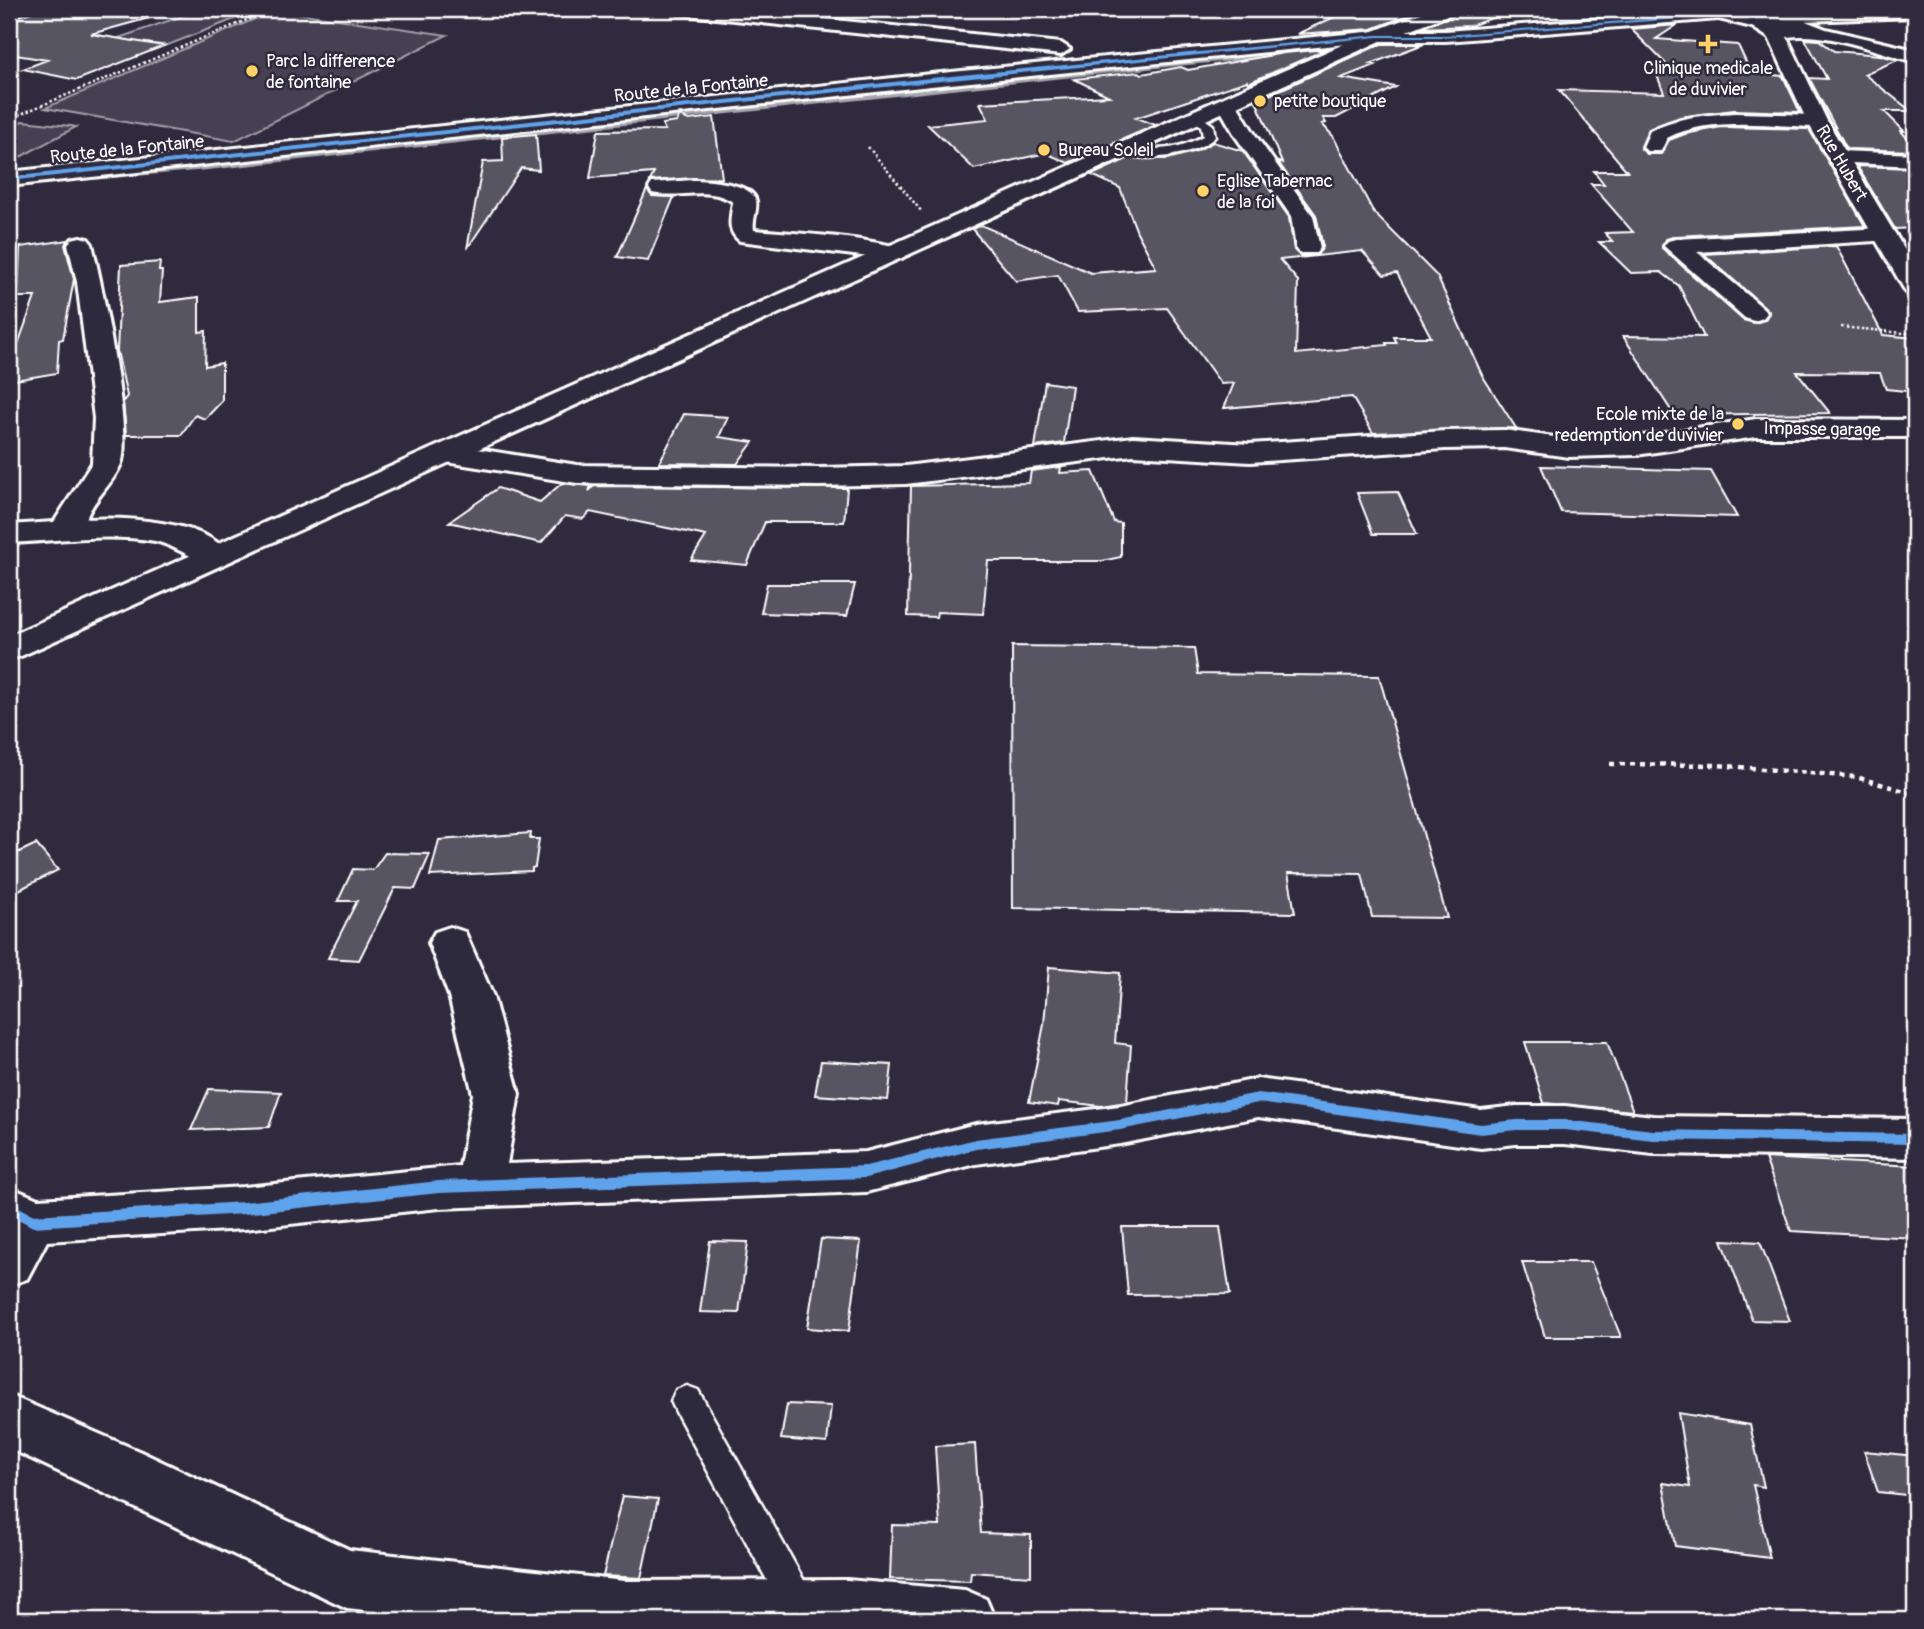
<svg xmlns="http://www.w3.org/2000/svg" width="1924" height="1629" viewBox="0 0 1924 1629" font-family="Pangolin,sans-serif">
<rect width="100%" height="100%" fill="#2f2a3d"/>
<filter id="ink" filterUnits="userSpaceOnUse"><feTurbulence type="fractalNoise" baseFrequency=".0143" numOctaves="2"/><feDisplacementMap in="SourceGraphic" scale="14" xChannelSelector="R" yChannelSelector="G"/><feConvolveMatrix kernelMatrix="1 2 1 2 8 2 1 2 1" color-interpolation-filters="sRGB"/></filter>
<g filter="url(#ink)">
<path fill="#464152" stroke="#a2a0a8" stroke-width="2" d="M276,10L447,35L234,141L45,108Z
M197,11L237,18L168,45L107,42Z
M22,121L71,126L76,127L9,163V128Z"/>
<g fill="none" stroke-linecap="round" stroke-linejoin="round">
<path fill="#a7a6ad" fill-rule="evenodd" d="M1697,19H1733L1735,20L1733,21H1695Z
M1569,28L1571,30L1547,35L1436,43L1433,41L1547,33Z
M1328,44L1330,47L1268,58L1176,66L207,170L30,185L27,183L30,181L207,166L1176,62L1268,54Z
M1806,80L1809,82L1831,123L1826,122L1803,82Z
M1830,126L1835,127L1885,210L1915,265V273L1912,271L1879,210Z"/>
<path fill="#6d6a77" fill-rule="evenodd" d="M1761,9H1807C1798,18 1770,18 1761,9Z"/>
</g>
<path fill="#595564" stroke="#fff" stroke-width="2" fill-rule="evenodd" d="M41,9H147L149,18L91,34L164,46L77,80L23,69L47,60L9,54V19Z
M1352,9L1372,12L1378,9H1425L1372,29L1297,34Z
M1459,9H1508L1509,12L1470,26L1420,28L1454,15Z
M1612,9H1689L1618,15Z
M1677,25L1656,39L1738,45L1751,73L1783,76L1800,112L1734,110L1680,117L1649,129L1641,149L1647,154H1661L1669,140L1685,134L1721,127L1809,129L1865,226L1676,236L1666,239L1662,248L1743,320L1755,323L1765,320L1769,311L1704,254L1836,246L1883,335L1915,338V392L1886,389L1880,373L1797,372L1830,413L1674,415L1623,336L1704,337L1679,286L1661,272L1631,273L1599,242H1613L1605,233L1633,232L1591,184H1604L1594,171H1627L1559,90L1664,93L1656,73L1671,69L1631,29Z
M1805,39L1819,40L1834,51L1880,55L1898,60L1864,74L1911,111H1884L1904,131H1901L1915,147V151L1847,149L1809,78L1827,79Z
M1381,44H1424L1370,64L1375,65L1341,78L1396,87L1336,118H1323L1326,123L1322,124L1333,136L1374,213L1437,276L1482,375L1516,428L1373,433L1352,397L1224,408L1234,383L1221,384L1167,308L1078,312L1058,275L1016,281L972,229L981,225L1091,273L1156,268L1137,232L1120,188L1092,175L1129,158L1168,159L1196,151L1213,142L1243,151L1289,217L1294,250L1300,256H1316L1323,247L1316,215L1278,162L1282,163L1256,101ZM1362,251L1384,275L1397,273L1431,337H1394L1397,343H1386L1387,345L1296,354L1298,281L1280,260Z
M1327,49L1248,83L1247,81L1136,118L1156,125L1068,163L1046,153L974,169L928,125L988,119L980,103L1109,96L1074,79L1139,72L1142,74L1181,67L1188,70L1284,53Z
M679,116L689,120L714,117L722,178L650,181L654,173L590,178L598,131L665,130L662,124L677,122Z
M536,134L539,170L521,168L467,249L483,162L503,161L502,137Z
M1857,166L1915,168V228L1895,229Z
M647,189L652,196L674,197L648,261L617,257Z
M68,240L65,245L74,279L63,339L59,340L57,373L9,381V369L35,297H18L20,247Z
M160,262L159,271H162L160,302L199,297V332L206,331L205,366L222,363V401L205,419L195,415L181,435H126L123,402L127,396L117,351L121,265Z
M1045,382L1072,386L1064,443L1035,447Z
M684,414L728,417L719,437L753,442L737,464L659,463Z
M1541,466L1711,471L1737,517L1561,512Z
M1061,467L1060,473L1093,471L1114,522L1121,523V557L1102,561H988L983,614L937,612L936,617L908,616L911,486L1029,483L1031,471Z
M562,483L591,486L589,491L594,486L847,488L844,522H765L747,565L691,560L706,536L590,512L583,519L565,516L541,543L449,522L498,488L540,502Z
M1398,492L1417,534H1373L1357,493Z
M767,584H855L847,616L761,613Z
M1012,646L1194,648L1198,674L1379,676L1447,918L1372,917L1362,874L1288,873L1295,913L1013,908Z
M531,833L530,839H539L535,867L532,868V871L430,876L439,840Z
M36,844L58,870L9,895V857Z
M385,853L430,854L415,889L395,888L359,960L328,958L357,901H338L353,869L373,870Z
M1049,967L1120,973L1115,1043L1131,1045L1127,1102L1101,1106L1059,1101L1058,1106L1029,1102L1044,1024Z
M1525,1042H1607L1633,1111L1544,1103Z
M821,1061L892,1065L888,1100L815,1095Z
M209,1089L281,1092L269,1127L191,1130Z
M1765,1158L1915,1166V1238L1791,1231Z
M1122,1227H1220L1230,1294L1128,1295Z
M821,1239L861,1241L849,1331L807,1328Z
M1722,1240L1760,1242L1790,1321L1752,1320Z
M710,1241L748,1242L739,1313L700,1312Z
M1522,1262H1591L1621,1337H1545Z
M787,1404L831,1406L827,1443L781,1439Z
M1678,1413L1750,1425L1764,1487L1753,1485L1770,1558L1675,1546L1663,1483L1690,1487Z
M975,1444L981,1533L1031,1535V1576L971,1572L970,1581L890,1579L892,1525L940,1526L935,1446Z
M1864,1451L1915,1456V1496L1878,1492Z
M622,1496L658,1499L641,1578L603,1576Z"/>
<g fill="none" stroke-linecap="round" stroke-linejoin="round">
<defs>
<path id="service" d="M1196,113L1213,125L1215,137C1196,155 1139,166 1118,150L1124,146C1153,151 1177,151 1203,136L1201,126L1190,117Z
M687,1386L698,1390L812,1595L817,1607L812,1619H788L676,1412L671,1401L676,1390Z"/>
<path id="minor" d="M669,9H726L1061,43L1070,49L1061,55L678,14Z
M1724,9L1731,10L1734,14L1731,18L1446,41H1377L931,86L9,186V172L931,74L1377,31H1446Z
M1859,9H1915V17L1777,22L1768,17L1777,12Z
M1227,98L1234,100L1256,136L1313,216L1320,248L1316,253H1300L1296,248L1291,216L1236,137L1217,104L1220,100Z
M1734,113L1817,115L1824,117L1827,121L1824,125L1817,127C1770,126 1710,116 1667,138L1661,151H1647L1643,147L1650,131C1676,117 1705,115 1734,113Z
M1839,151L1915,154V166L1831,162L1828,157L1831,152Z
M693,180C707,180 753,183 756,201C758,210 752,220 754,230C803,234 854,236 902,248L906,253L902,258L894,260L740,241C726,231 731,217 733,202C709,185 679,199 652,193L649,188L652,183Z
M1884,228L1892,230L1896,235L1892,240L1697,252L1763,308L1767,313L1763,318L1754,321L1745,318L1664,246L1668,241L1676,239Z
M80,237L88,239L92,244C101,281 133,434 121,464C113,484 93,499 86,519C124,517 206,520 230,555L225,562C201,568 179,546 155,541C106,533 58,541 9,543V525L54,522L92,463L94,418L77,282L68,244L72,239Z
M1756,419L1915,420V437H1756L1636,455L1569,457L1504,448L1445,449L1250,462L1133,455L906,484L819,486L577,483L446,462L436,459L431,453L436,447L446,444L577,465L819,468L906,466L1133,437L1250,444L1445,431L1504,430L1569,439L1636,437Z
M450,927L465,932L493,996L519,1094L507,1164L866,1152L976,1124L1120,1106L1258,1079L1481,1110L1516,1106H1565L1653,1116L1915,1119V1158L1653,1154L1565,1144H1516L1481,1148L1258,1117L1120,1144L976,1164L866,1192L439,1208L244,1229L47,1241L27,1279L9,1285V1187L38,1199L244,1187L460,1166L473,1094L449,996L429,943L435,932Z
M9,1395L141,1452L350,1550L624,1581L847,1580L965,1590L986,1599L995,1620H450L347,1608L9,1448Z"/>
<path id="tertiary" d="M1691,9H1720L1749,16L1763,12L1780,11L1826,29L1915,50V62C1875,52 1829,31 1787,37L1827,121L1915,267V294L1906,292L1903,287L1807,121L1769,38L1752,27L1694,13Z"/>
<path id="secondary" d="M1432,9H1456L1453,13L1383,40L21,656L9,659V636L1371,32Z"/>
</defs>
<use href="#service" stroke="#fff" stroke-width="5"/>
<use href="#minor" stroke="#fff" stroke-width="6"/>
<use href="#tertiary" stroke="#fff" stroke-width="6"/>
<use href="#secondary" stroke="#fff" stroke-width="6"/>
<path stroke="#fff" stroke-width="2.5" stroke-dasharray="2.5 2.5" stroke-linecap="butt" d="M9,119L273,9
M868,147L922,212
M9,280L11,342
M1841,327L1915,334"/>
<path stroke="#fff" stroke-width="4.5" stroke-dasharray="5 5" stroke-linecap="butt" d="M1610,764L1716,765L1856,777L1915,794"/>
<use href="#service" fill="#2f2a3d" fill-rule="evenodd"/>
<use href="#minor" fill="#2f2a3d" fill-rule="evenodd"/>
<use href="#tertiary" fill="#2f2a3d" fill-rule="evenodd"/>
<use href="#secondary" fill="#2f2a3d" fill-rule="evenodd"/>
<defs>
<path id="cycleway" d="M1725,13L1727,15L1446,37H1377L931,82L9,181V177L931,78L1377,35H1446Z
M1258,1093L1481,1124L1516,1120H1565L1653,1130L1915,1134V1144L1653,1140L1565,1130H1516L1481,1134L1258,1103L1120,1130L976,1149L866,1178L439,1193L244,1214L33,1227L9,1214V1202L34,1215L244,1202L439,1181L866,1166L976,1139L1120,1120Z"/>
</defs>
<use href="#cycleway" stroke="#2f2a3d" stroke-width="5"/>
<use href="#cycleway" fill="#60a3ed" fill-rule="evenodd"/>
</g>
</g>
<g fill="#ffd166" stroke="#2f2a3d" stroke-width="2.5">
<path d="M1704.5 33.5h7v7h7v7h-7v7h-7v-7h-7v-7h7z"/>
<circle cx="252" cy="71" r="7"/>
<circle cx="1260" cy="101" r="7"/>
<circle cx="1044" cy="150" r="7"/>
<circle cx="1203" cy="191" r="7"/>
<circle cx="1738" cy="424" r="7"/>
</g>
<g text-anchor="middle" stroke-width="5" stroke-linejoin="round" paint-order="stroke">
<g font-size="18" fill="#fff" stroke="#2f2a3d" text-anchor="start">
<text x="266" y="67">Parc la difference<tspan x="266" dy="21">de fontaine</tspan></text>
<text x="1708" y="74" text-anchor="middle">Clinique medicale<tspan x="1708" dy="21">de duvivier</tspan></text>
<text x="1274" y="107">petite boutique</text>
<text x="1058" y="156">Bureau Soleil</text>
<text x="1217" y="187">Eglise Tabernac<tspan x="1217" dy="21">de la foi</tspan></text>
<text x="1724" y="420" text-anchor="end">Ecole mixte de la<tspan x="1724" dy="21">redemption de duvivier</tspan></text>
</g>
<g font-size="18" fill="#fff" stroke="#2f2a3d">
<text transform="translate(691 88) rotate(-6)" y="6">Route de la Fontaine</text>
<text transform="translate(127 149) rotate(-6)" y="6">Route de la Fontaine</text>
<text transform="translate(1842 163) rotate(60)" y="6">Rue Hubert</text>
<text transform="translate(1822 429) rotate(1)" y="6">Impasse garage</text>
</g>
</g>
<rect width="1924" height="1629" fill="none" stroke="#2f2a3d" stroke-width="35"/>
<rect x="18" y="18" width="1889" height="1594" fill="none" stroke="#fff" stroke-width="2.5" filter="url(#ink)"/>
</svg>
